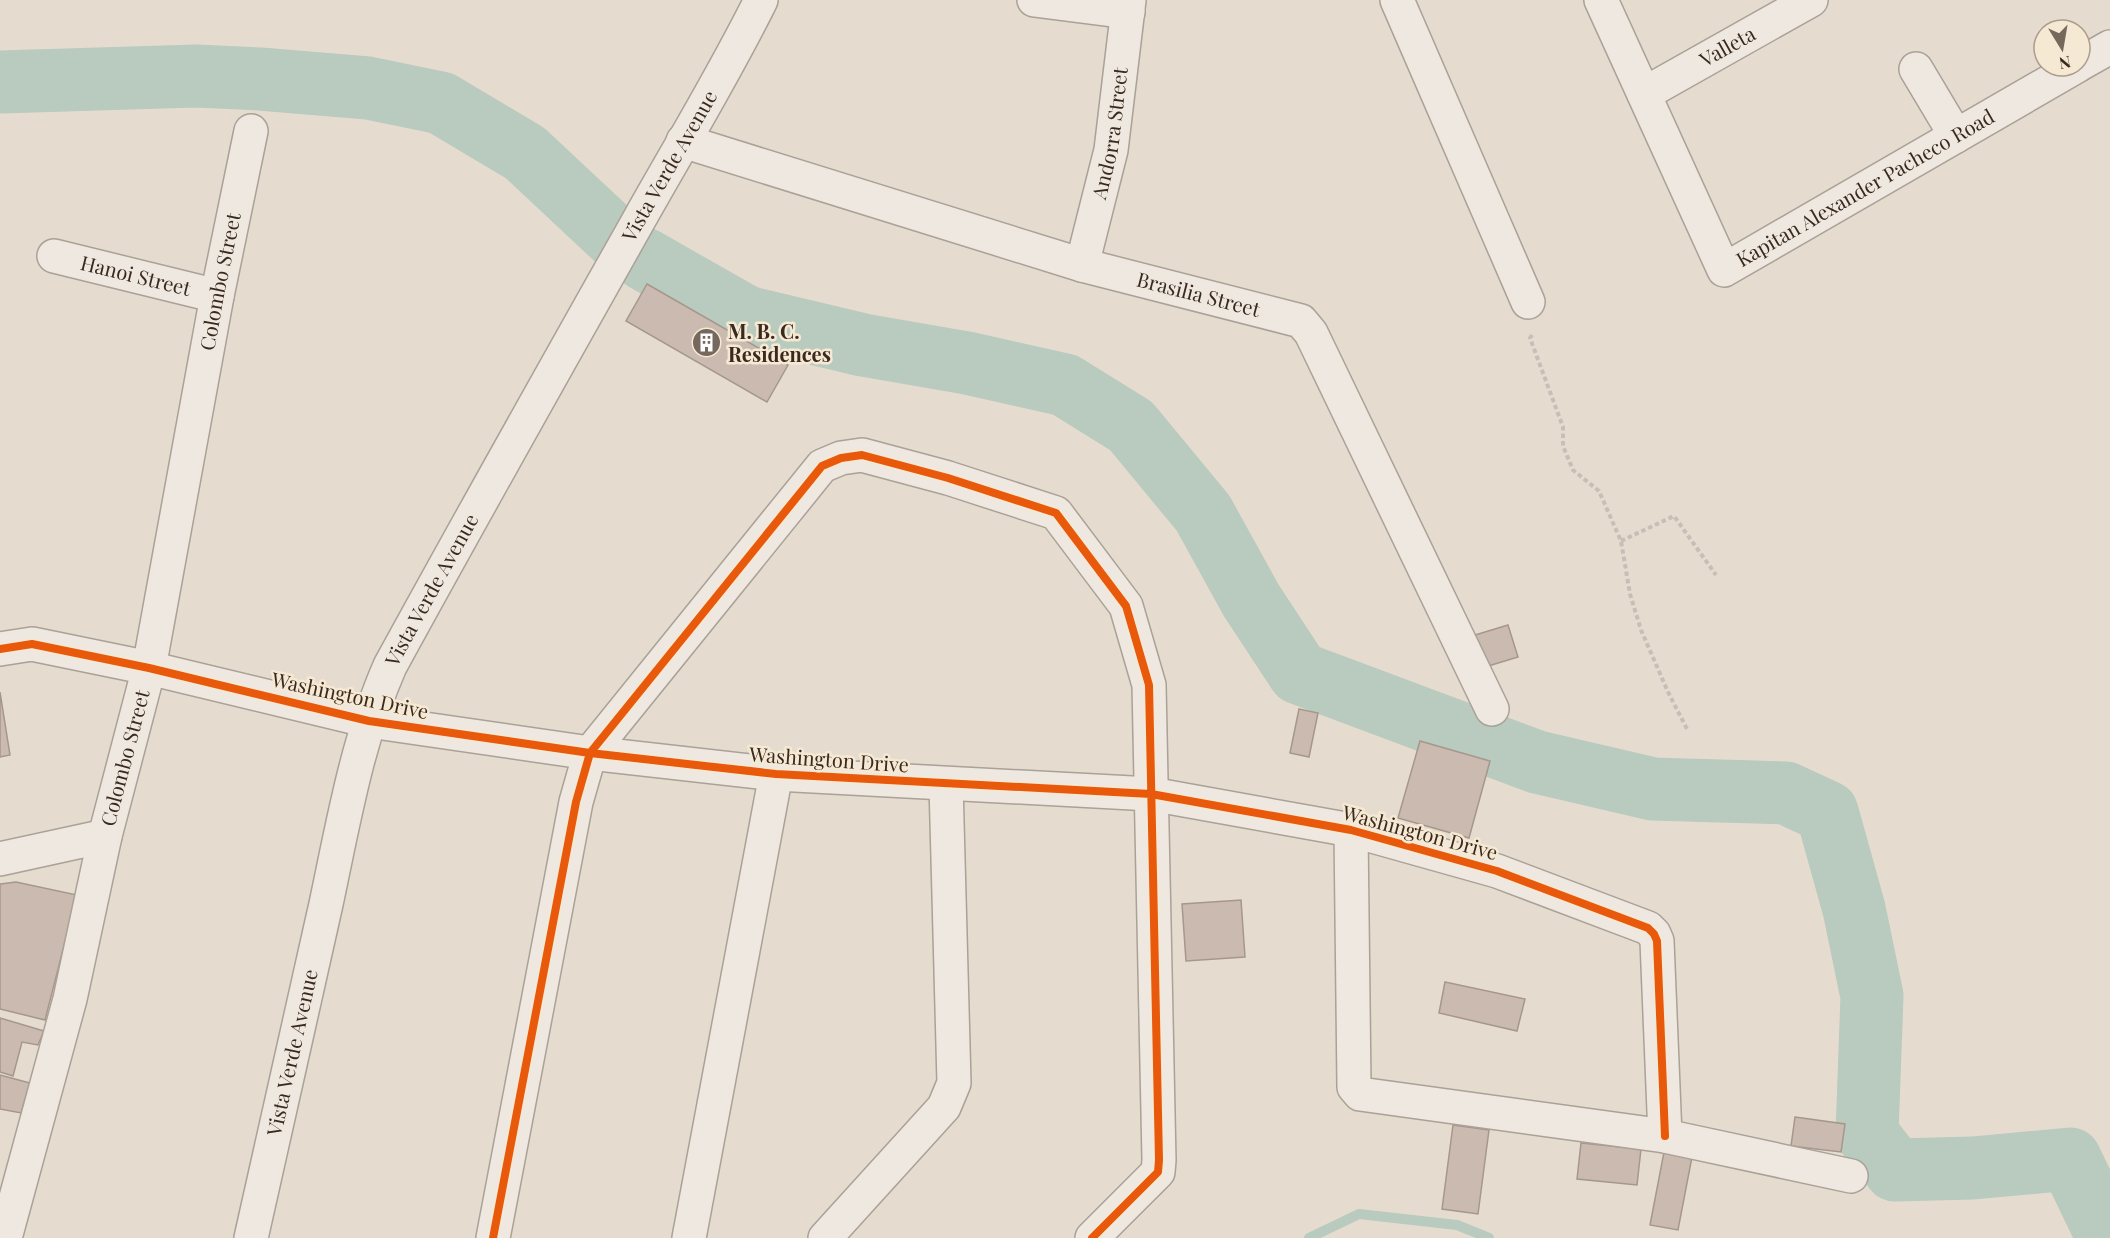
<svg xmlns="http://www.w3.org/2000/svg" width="2110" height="1238" viewBox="0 0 2110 1238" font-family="'Playfair Display',serif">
<rect width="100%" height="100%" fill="#e5dccf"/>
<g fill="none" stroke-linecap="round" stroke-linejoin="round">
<path stroke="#b9cabe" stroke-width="10" d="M1309,1238L1359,1214L1457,1225L1489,1238"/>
<path stroke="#b9cabe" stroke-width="63" d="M0,82L196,76L260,79L368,88L441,103L525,153L619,241
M644,259L746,317L863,345L967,363L1065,385L1131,426L1203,513L1251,600L1299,673L1537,762L1653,789L1786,793L1827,812L1854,909L1872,996L1867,1134L1895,1170L1973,1168L2070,1159L2108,1238"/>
</g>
<path fill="#cabaaf" stroke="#a6978d" stroke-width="1.5" d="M647,284L788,365L767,402L626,321Z
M1508,625L1518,657L1485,667L1475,635Z
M0,692L10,755L0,757Z
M1299,709L1318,713L1309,757L1290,753Z
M1420,741L1490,761L1469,838L1398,818Z
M16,882L77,895L45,1020L0,1009V884Z
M1241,900L1245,957L1186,961L1182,904Z
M1445,982L1525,999L1517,1031L1439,1013Z
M0,1018L44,1031L38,1045L22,1042L13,1076L0,1072Z
M0,1075L30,1083L21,1113L0,1109Z
M1795,1117L1845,1124L1841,1152L1791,1146Z
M1453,1125L1489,1130L1478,1214L1442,1209Z
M1581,1143L1641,1149L1637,1185L1577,1179Z
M1664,1152L1692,1157L1678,1230L1650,1225Z"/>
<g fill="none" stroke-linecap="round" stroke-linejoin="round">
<defs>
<g id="minor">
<path d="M1034,0L1128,12"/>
<path d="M1397,0L1528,302"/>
<path id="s1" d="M1601,0L1724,270L2077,66"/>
<path d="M2080,64L2110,47"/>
<path d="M1916,69L1956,136"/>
<path id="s2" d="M1644,94L1811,0"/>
<path id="s3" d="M683,141L1082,265L1301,321L1311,333L1492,709"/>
<path id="s4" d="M54,256L217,296"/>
<path id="s5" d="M1082,265L1111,150L1129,0"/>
<path d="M0,649L32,644L149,668L369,721L590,753L776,774L1151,794L1351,830L1497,871L1648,928L1654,934L1657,941L1665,1136"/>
<path d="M1351,830L1354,1087L1360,1094L1665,1136L1851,1176"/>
<path d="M0,859L105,836"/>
<path id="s6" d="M5,1238L70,999L105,836L149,668L217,296L251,131"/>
<path id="s7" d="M251,1238C276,1127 301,1015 326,904C343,824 357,741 390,666C472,516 556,367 640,218C681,145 724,75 761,0"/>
<path d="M493,1238L576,802L590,753L822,466L841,458L862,455L948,478L1056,513L1126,606L1149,685L1159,1160L1158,1172L1092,1238"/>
<path d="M689,1238L776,774"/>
<path d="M825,1238L944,1107L954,1083L946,784"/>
</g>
</defs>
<use href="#minor" stroke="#aaa197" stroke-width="36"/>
<path stroke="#c6bfb7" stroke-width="4" stroke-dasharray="4.5 3" stroke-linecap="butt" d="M1532,335L1530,338L1563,427V446L1573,470L1599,491L1621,541L1630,594L1641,630L1668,692L1688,731
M1621,541L1674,516L1716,575"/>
<use href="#minor" stroke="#eee8e0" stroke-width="33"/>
<defs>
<path id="cycleway" d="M0,649L32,644L149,668L369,721L590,753L776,774L1151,794L1351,830L1497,871L1648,928L1654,934L1657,941L1665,1136
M493,1238L576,802L590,753L822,466L841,458L862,455L948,478L1056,513L1126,606L1149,685L1159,1160L1158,1172L1092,1238"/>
</defs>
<use href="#cycleway" stroke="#f6e9d4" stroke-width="11"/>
<use href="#cycleway" stroke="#e8590c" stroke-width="8"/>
</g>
<defs>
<symbol id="building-disc" viewBox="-11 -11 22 22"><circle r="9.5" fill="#76685c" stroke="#f6e9d4"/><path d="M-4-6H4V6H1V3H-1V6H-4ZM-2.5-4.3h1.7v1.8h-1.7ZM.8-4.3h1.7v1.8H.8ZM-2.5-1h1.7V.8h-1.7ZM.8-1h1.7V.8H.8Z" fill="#fff"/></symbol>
</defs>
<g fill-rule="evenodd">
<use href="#building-disc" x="690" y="326" width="33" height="33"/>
</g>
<g text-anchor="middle" stroke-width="5" stroke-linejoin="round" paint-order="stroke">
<g font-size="20" fill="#3a291e" stroke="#f6e9d4">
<text dy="7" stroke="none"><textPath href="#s2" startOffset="96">Valleta</textPath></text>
<text dy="7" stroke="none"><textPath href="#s5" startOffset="135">Andorra Street</textPath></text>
<text dy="7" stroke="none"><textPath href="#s7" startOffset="1162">Vista Verde Avenue</textPath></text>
<text dy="7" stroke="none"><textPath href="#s1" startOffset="460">Kapitan Alexander Pacheco Road</textPath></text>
<text dy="7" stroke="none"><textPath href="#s4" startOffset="84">Hanoi Street</textPath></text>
<text dy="7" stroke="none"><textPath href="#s6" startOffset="981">Colombo Street</textPath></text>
<text dy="7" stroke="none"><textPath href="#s3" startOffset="538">Brasilia Street</textPath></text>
<text dy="7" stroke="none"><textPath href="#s7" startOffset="676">Vista Verde Avenue</textPath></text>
<text transform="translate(350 696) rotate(12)" y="7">Washington Drive</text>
<text dy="7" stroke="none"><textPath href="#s6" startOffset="495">Colombo Street</textPath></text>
<text transform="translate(829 760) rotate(4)" y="7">Washington Drive</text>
<text transform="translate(1420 833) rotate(15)" y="7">Washington Drive</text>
<text dy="7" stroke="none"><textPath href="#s7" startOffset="190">Vista Verde Avenue</textPath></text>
</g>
<g font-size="20" font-weight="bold" fill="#3a291e" stroke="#f6e9d4" text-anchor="start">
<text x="728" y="339">M. B. C.<tspan x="728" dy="23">Residences</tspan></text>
</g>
</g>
<g transform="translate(2062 48) rotate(169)"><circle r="28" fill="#f6e9d4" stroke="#ab9c8b" stroke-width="1.5"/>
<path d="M0-4.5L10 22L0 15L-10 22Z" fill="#76685c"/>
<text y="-9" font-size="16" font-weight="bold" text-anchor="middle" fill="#3a291e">N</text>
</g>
</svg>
